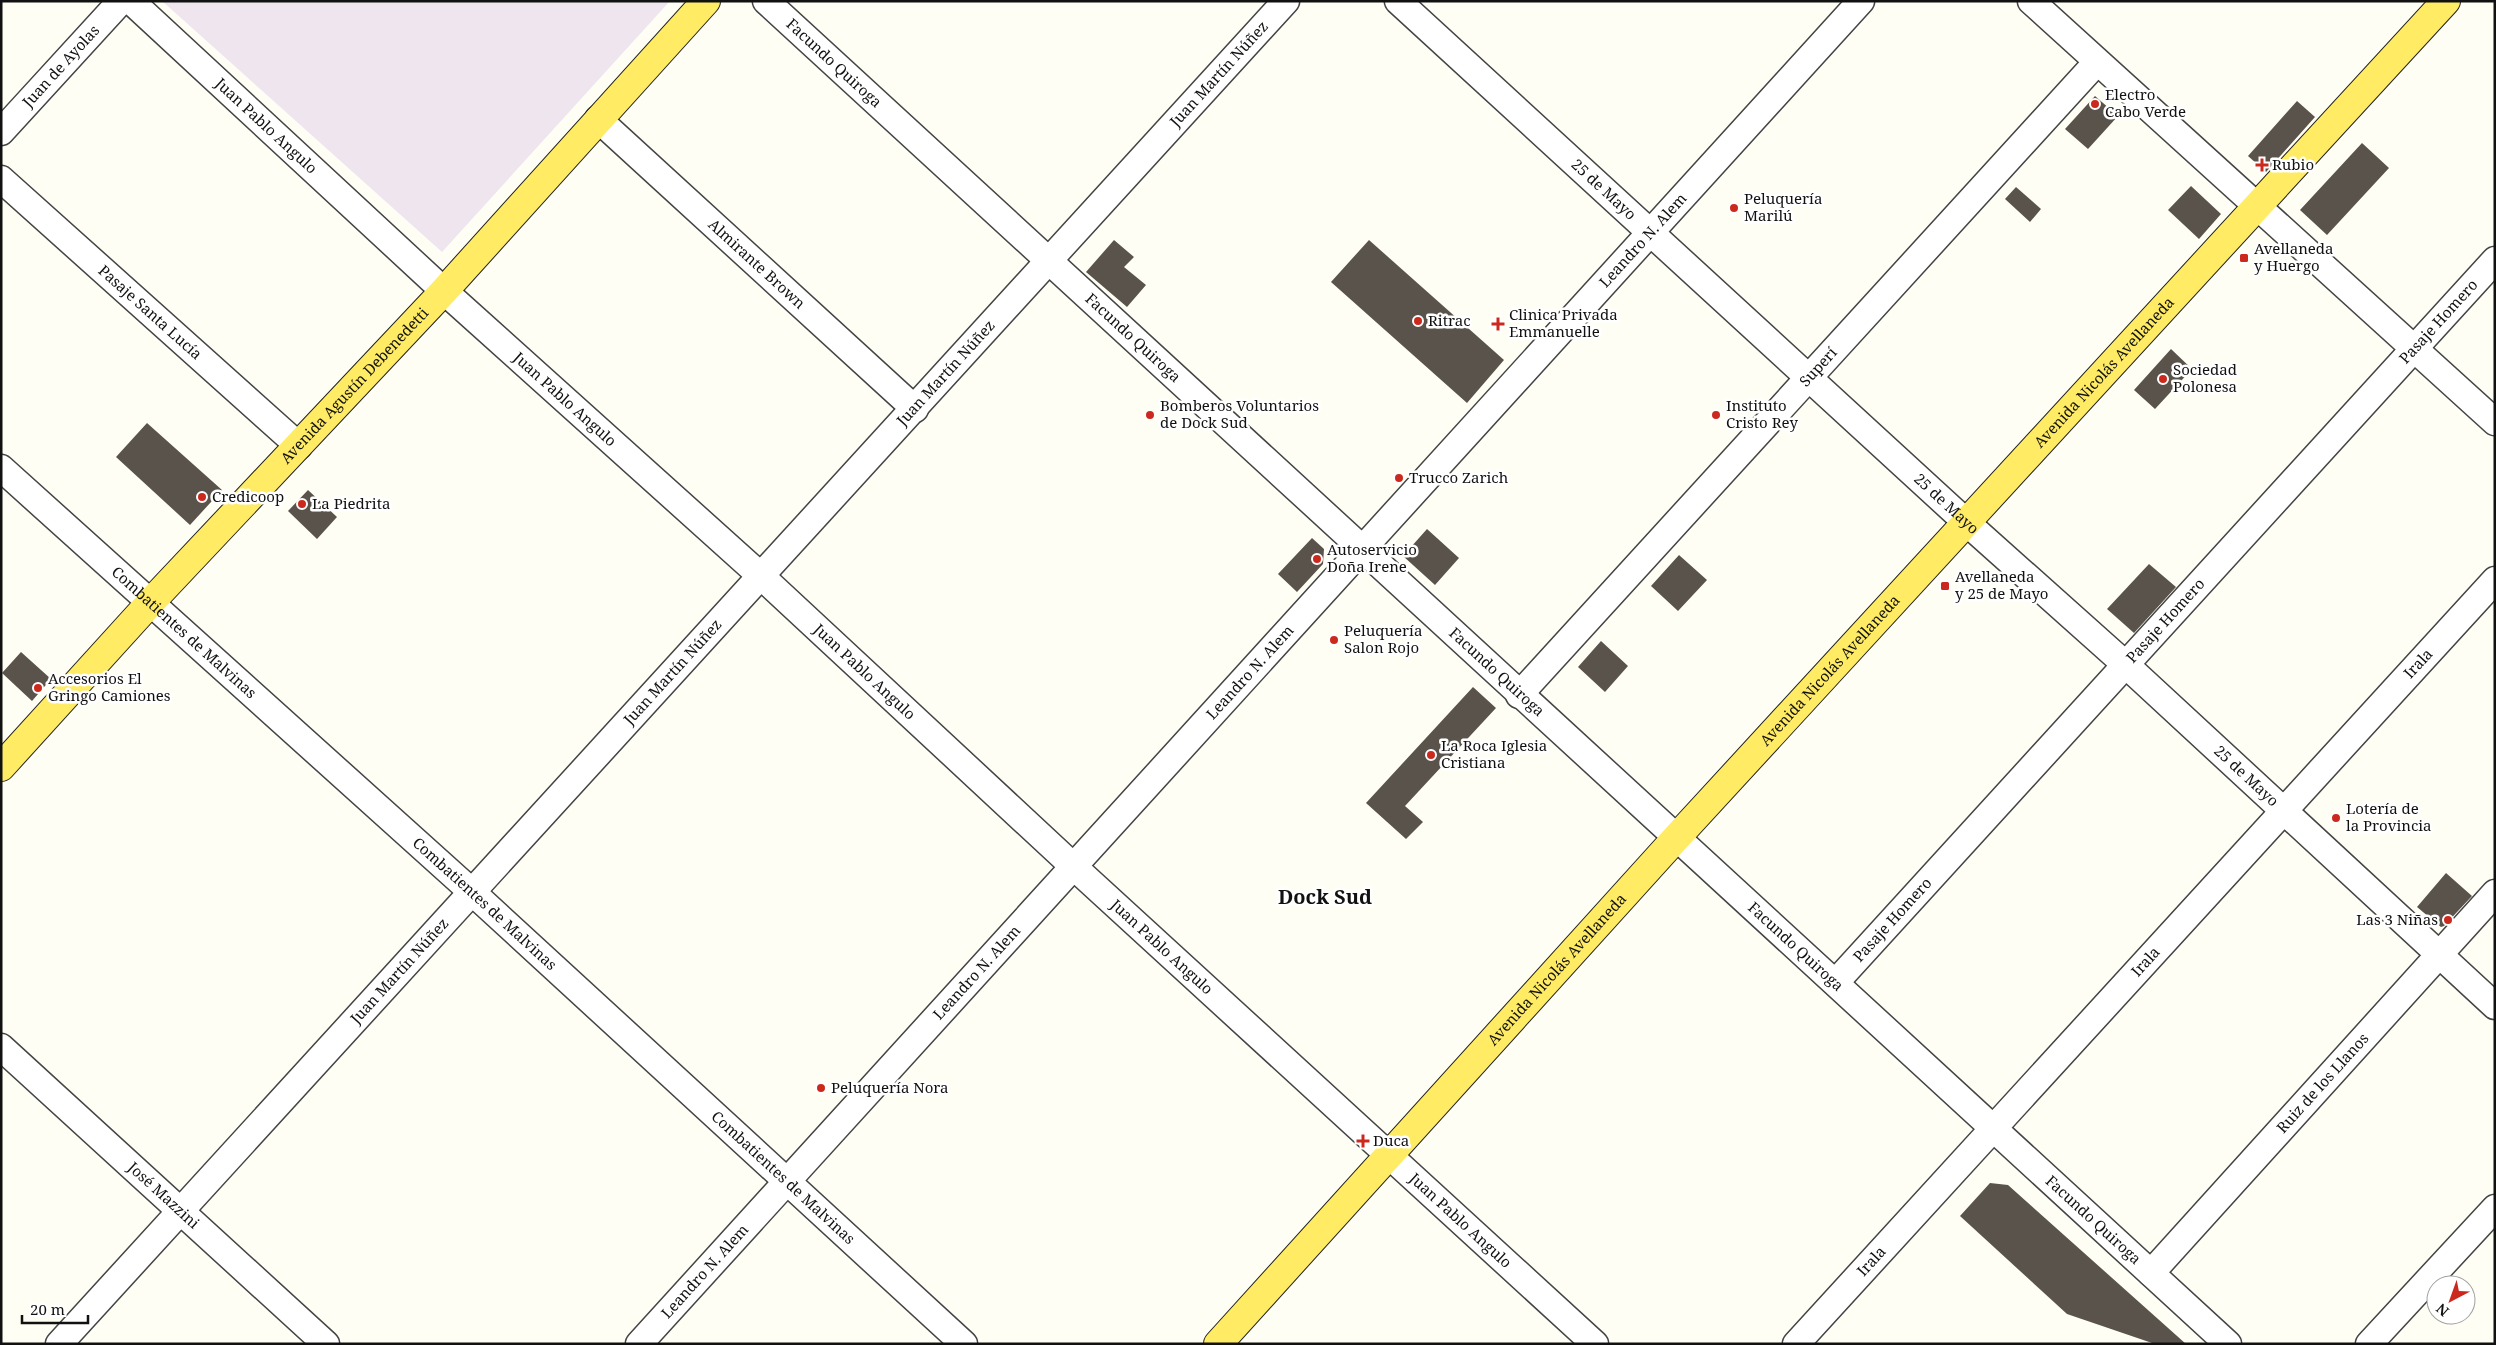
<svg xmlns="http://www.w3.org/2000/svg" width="2496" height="1345" viewBox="0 0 2496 1345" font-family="'Noto Serif',serif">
<rect width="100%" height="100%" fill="#fffef4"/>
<path fill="#efe5ef" d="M162,1H670L442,252Z"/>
<path fill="#5a534c" d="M2095,96L2118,116L2088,149L2065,129Z
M2297,101L2315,117L2266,172L2248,156Z
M2362,143L2389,168L2327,235L2300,210Z
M2191,186L2221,214L2199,239L2168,210Z
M2016,187L2041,209L2030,222L2005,199Z
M1114,240L1134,257L1124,267L1146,285L1127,307L1086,272Z
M1369,240L1504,360L1467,403L1331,282Z
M2171,349L2192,369L2155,409L2134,390Z
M147,423L222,490L190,525L116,457Z
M308,490L337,517L317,539L288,511Z
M1427,529L1459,558L1435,585L1403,556Z
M1312,538L1324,549L1323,564L1297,592L1278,574Z
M1679,555L1707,580L1678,611L1651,586Z
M2149,564L2176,587L2134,633L2107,609Z
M1601,641L1628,666L1605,692L1578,667Z
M21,652L51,679L32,701L2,673Z
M1473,687L1496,708L1405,806L1423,822L1406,839L1366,803Z
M2446,873L2472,896L2444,926L2441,927L2417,907Z
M1990,1183L2008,1185L2186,1344H2155L2067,1314L1960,1216Z"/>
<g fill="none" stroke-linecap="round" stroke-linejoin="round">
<defs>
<g id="minor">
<path id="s1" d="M131,1L444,291L761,576L1073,866L1595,1344"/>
<path id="s2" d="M766,1L2228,1344"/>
<path id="s3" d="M1398,1L1967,523L2126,665L2495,1006"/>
<path d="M2031,1L2495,422"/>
<path id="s4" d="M598,119L915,409"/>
<path id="s5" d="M1,132L121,1"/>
<path id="s6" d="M1,179L299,446"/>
<path id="s7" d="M1,468L472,892L964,1344"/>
<path id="s8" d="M1519,695L2097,62"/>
<path id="s9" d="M1836,982L2495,260"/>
<path id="s10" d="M1,1047L326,1344"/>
<path id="s11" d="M2151,1273L2495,893"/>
<path id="s12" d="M59,1344L1286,1"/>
<path id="s13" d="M639,1344L1861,1"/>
<path id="s14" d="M1796,1344L2495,580"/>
<path d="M2369,1344L2495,1208"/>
</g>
<g id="major">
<path id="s15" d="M1,767L149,604L444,291L706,1"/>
<path id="s16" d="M1218,1344L1677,837L2446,1"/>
</g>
</defs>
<use href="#minor" stroke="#444" stroke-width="29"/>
<use href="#major" stroke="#222" stroke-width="30"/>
<use href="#minor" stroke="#fff" stroke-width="26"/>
<use href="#major" stroke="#ffeb64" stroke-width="28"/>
</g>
<g fill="#cb291e" stroke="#fff" stroke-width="2">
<circle cx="2095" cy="104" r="5"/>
<path d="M2259.5 157.5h5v5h5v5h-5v5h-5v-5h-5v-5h5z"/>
<circle cx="1734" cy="208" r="5"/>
<rect x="2239" y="253" width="10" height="10" rx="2.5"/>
<circle cx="1418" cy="321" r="5"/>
<path d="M1495.5 316.5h5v5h5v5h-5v5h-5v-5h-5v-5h5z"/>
<circle cx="2163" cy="379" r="5"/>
<circle cx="1150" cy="415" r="5"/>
<circle cx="1716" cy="415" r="5"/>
<circle cx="1399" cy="478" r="5"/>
<circle cx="202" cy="497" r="5"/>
<circle cx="302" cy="504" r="5"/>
<circle cx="1317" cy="559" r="5"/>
<rect x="1940" y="581" width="10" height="10" rx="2.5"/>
<circle cx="1334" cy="640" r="5"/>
<circle cx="38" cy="688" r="5"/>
<circle cx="1431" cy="755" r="5"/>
<circle cx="2336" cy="818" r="5"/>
<circle cx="2448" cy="920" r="5"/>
<circle cx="821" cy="1088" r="5"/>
<path d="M1360.5 1133.5h5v5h5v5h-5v5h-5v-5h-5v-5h5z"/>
</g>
<g text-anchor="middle" stroke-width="5" stroke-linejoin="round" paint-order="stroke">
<g font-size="15" fill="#111" stroke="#fff">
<text dy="5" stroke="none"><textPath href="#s2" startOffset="92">Facundo Quiroga</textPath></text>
<text dy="5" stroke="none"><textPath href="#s5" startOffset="89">Juan de Ayolas</textPath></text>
<text dy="5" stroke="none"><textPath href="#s12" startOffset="1720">Juan Martín Núñez</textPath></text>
<text dy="5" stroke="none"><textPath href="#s1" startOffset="184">Juan Pablo Angulo</textPath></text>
<text dy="5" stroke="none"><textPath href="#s3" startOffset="279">25 de Mayo</textPath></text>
<text dy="5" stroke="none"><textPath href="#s13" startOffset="1492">Leandro N. Alem</textPath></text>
<text dy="5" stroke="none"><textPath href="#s4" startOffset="215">Almirante Brown</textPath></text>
<text dy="5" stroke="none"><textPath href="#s6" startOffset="200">Pasaje Santa Lucía</textPath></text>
<text dy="5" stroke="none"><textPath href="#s9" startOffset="894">Pasaje Homero</textPath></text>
<text dy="5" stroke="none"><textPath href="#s2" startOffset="498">Facundo Quiroga</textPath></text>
<text dy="5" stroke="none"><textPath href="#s8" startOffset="444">Superí</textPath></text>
<text dy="5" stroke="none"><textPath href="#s16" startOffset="1315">Avenida Nicolás Avellaneda</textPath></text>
<text dy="5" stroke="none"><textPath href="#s12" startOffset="1315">Juan Martín Núñez</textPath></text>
<text dy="5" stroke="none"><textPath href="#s15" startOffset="520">Avenida Agustín Debenedetti</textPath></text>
<text dy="5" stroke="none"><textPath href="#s1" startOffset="589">Juan Pablo Angulo</textPath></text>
<text dy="5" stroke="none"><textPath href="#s3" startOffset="744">25 de Mayo</textPath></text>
<text dy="5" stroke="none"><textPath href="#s9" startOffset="489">Pasaje Homero</textPath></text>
<text dy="5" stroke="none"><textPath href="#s7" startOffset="246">Combatientes de Malvinas</textPath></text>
<text dy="5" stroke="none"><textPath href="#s14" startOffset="922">Irala</textPath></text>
<text dy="5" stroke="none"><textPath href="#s16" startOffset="910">Avenida Nicolás Avellaneda</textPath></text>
<text dy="5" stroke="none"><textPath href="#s12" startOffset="910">Juan Martín Núñez</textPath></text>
<text dy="5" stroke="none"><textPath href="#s1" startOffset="994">Juan Pablo Angulo</textPath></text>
<text dy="5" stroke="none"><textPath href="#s13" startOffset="908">Leandro N. Alem</textPath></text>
<text dy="5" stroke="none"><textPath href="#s2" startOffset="992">Facundo Quiroga</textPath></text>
<text dy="5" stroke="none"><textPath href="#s3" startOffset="1149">25 de Mayo</textPath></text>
<text dy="5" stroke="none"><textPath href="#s7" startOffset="651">Combatientes de Malvinas</textPath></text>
<text dy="5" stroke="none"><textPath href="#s9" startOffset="84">Pasaje Homero</textPath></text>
<text dy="5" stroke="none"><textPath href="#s1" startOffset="1399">Juan Pablo Angulo</textPath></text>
<text dy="5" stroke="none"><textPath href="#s2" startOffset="1398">Facundo Quiroga</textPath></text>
<text dy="5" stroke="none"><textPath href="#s14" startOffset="518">Irala</textPath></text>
<text dy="5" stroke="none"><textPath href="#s16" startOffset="505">Avenida Nicolás Avellaneda</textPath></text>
<text dy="5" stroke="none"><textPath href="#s12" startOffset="505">Juan Martín Núñez</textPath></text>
<text dy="5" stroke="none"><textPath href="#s13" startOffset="502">Leandro N. Alem</textPath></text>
<text dy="5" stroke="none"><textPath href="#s11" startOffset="256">Ruiz de los Llanos</textPath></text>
<text dy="5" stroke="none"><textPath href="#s7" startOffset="1056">Combatientes de Malvinas</textPath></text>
<text dy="5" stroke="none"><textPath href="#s10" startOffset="220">José Mazzini</textPath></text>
<text dy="5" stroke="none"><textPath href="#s1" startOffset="1804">Juan Pablo Angulo</textPath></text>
<text dy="5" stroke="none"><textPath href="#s2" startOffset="1802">Facundo Quiroga</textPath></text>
<text dy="5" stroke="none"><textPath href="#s14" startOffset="112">Irala</textPath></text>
<text dy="5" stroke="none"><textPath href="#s13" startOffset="98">Leandro N. Alem</textPath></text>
</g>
<g font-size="15" fill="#111" stroke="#fff" text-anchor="start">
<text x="2105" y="100">Electro<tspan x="2105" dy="17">Cabo Verde</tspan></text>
<text x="2272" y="170">Rubio</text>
<text x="1744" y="204">Peluquería<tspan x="1744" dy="17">Marilú</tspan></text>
<text x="2254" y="254">Avellaneda<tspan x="2254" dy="17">y Huergo</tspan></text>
<text x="1509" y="320">Clinica Privada<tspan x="1509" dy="17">Emmanuelle</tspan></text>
<text x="1428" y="326">Ritrac</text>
<text x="2173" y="375">Sociedad<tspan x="2173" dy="17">Polonesa</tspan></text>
<text x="1160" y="411">Bomberos Voluntarios<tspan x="1160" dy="17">de Dock Sud</tspan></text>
<text x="1726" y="411">Instituto<tspan x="1726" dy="17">Cristo Rey</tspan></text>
<text x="1409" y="483">Trucco Zarich</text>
<text x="212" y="502">Credicoop</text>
<text x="312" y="509">La Piedrita</text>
<text x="1327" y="555">Autoservicio<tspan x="1327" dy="17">Doña Irene</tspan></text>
<text x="1955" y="582">Avellaneda<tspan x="1955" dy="17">y 25 de Mayo</tspan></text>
<text x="1344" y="636">Peluquería<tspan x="1344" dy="17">Salon Rojo</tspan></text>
<text x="48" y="684">Accesorios El<tspan x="48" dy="17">Gringo Camiones</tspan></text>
<text x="1441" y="751">La Roca Iglesia<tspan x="1441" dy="17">Cristiana</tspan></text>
<text x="2346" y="814">Lotería de<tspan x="2346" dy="17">la Provincia</tspan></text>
<text x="2438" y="925" text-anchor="end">Las 3 Niñas</text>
<text x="831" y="1093">Peluquería Nora</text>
<text x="1373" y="1146">Duca</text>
</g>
<g font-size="20" font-weight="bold" fill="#111" stroke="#fff">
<text x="1325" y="904">Dock Sud</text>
</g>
</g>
<rect width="2496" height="1345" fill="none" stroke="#111111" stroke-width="5"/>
<g transform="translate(2451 1300) rotate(221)"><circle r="24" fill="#ffffff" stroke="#a0a0a0"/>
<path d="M0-4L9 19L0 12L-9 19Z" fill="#cb291e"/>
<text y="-8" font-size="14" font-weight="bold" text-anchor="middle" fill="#111111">N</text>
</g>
<path d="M22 1315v8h66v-8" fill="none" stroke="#111111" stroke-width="2.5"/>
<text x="30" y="1315" font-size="15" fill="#111111" stroke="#ffffff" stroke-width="4" paint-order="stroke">20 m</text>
</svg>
